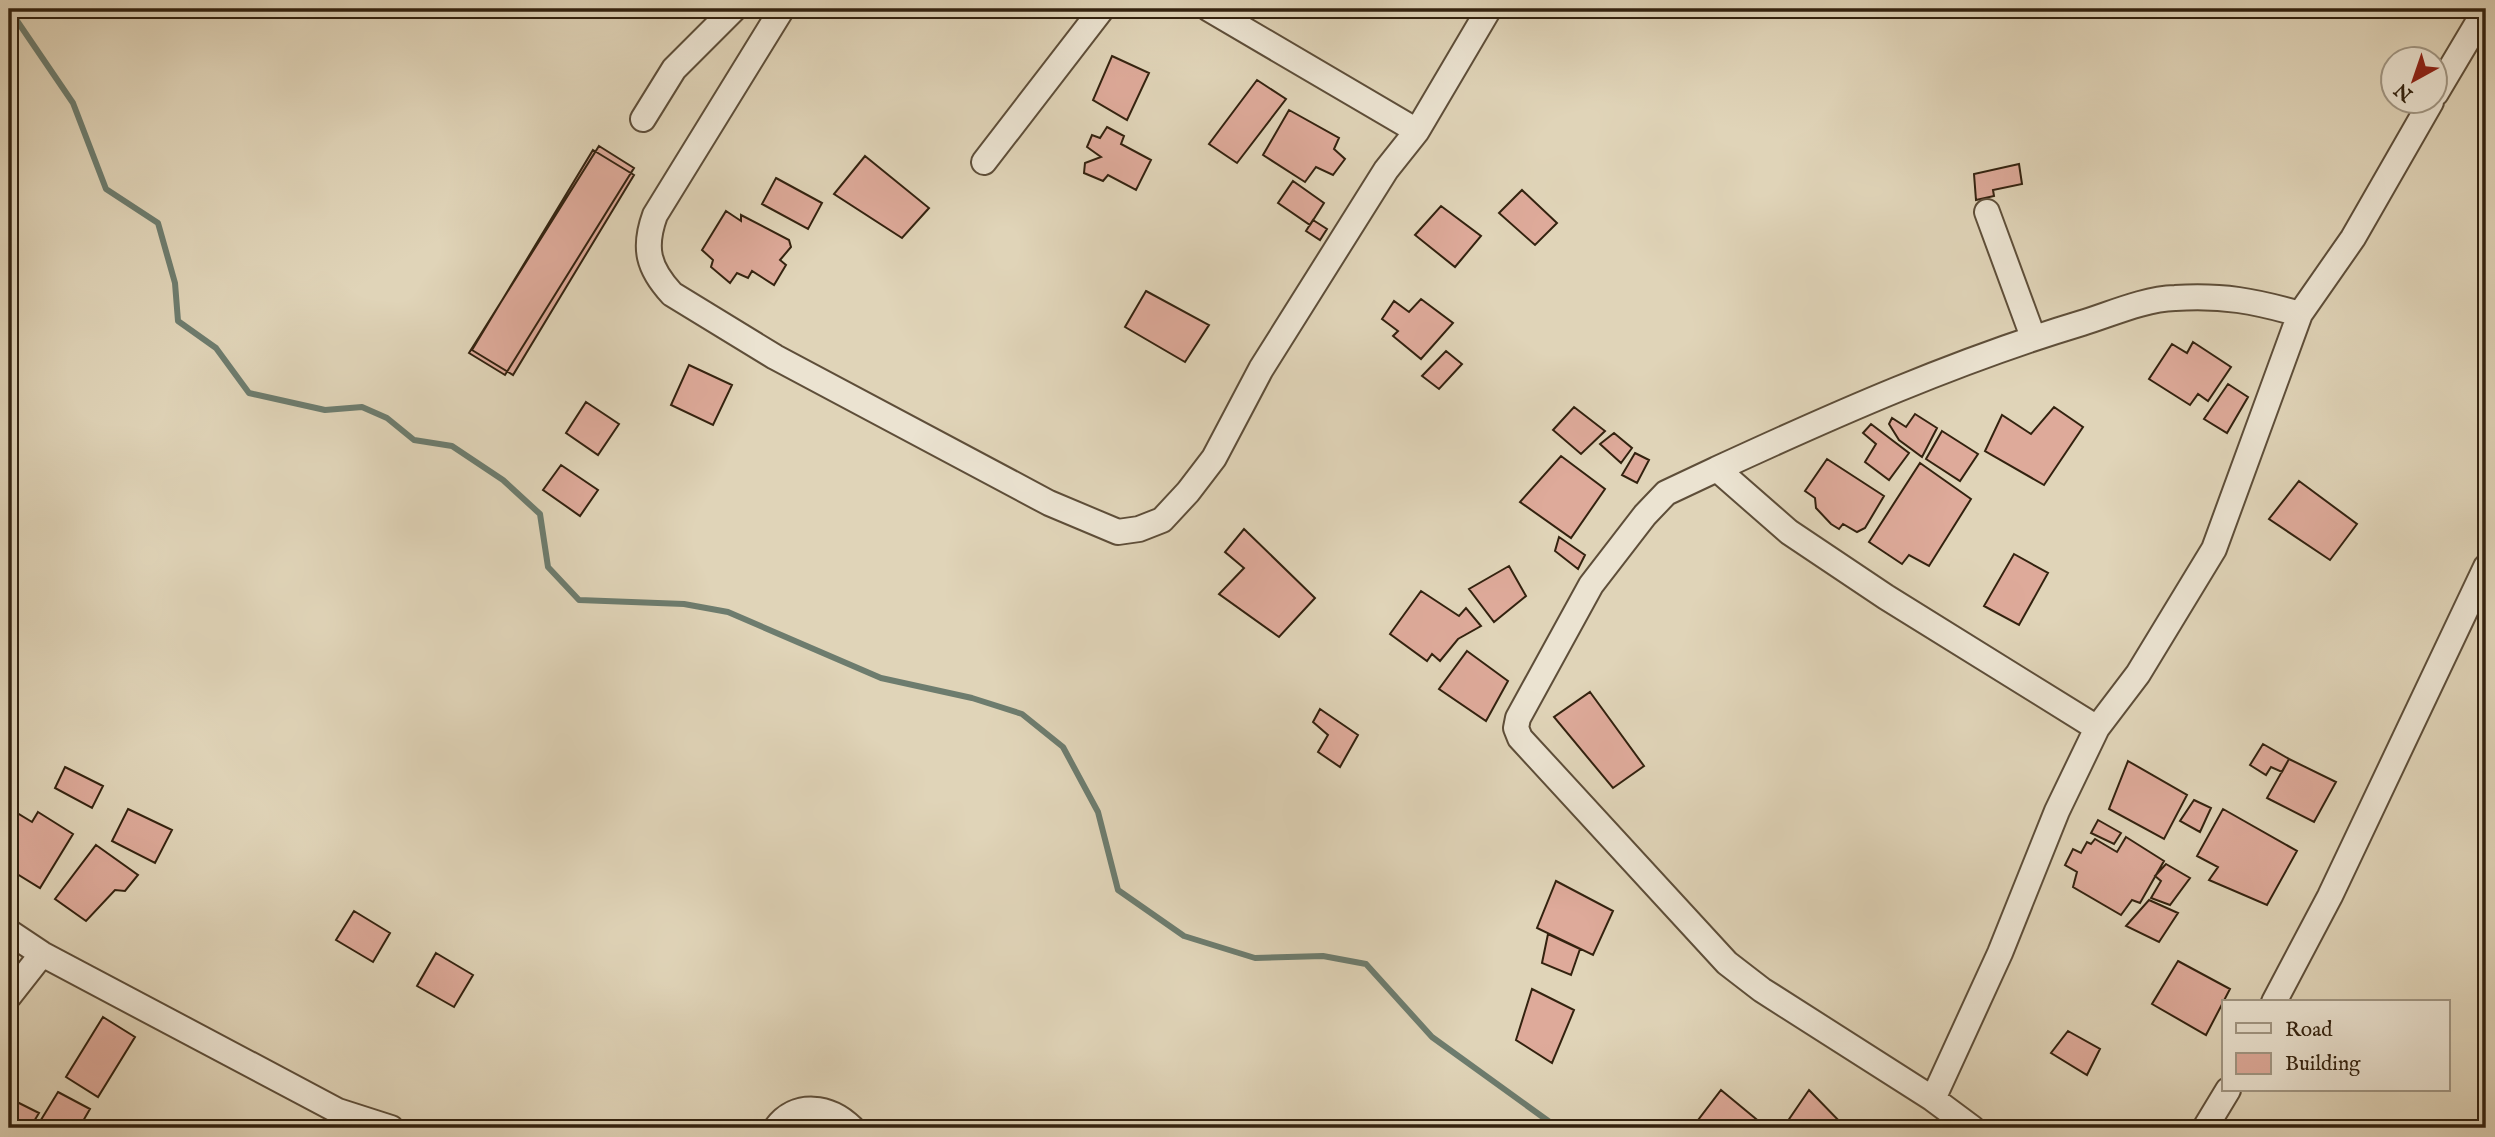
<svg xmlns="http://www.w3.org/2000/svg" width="2495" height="1137" viewBox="0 0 2495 1137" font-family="'IM FELL English',serif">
<rect width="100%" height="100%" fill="#e0d4b8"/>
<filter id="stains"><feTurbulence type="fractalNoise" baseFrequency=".00286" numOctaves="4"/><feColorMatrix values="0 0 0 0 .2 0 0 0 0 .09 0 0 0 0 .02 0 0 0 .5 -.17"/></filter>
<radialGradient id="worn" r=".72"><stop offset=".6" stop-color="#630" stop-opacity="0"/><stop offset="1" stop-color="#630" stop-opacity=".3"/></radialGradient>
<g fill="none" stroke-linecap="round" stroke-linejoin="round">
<path stroke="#6d7c6e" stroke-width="6" d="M9,9L73,103L106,189L158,223L175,283L178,321L216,348L249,393L325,410L362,407L387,418L414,440L452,446L503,480L540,514L548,567L579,600L684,604L728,612L881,678L972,698L1022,714L1063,747L1098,812L1118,890L1184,936L1255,958L1323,956L1366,964L1432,1037L1558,1128"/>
</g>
<path fill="#deaa9a" stroke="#33220f" stroke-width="2" d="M1112,56L1149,73L1127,120L1093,100Z
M1257,80L1286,99L1237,163L1209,144Z
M1289,110L1339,138L1334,149L1345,159L1333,175L1316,167L1305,182L1263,155Z
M1107,127L1124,136L1121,144L1151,160L1136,190L1108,175L1103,181L1084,173L1085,163L1101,157L1087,147L1092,135L1100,138Z
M599,146L634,168L505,375L469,353Z
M593,150L634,175L513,375L472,350Z
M865,156L929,208L902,238L834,194Z
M2019,164L2022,184L1993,190L1994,196L1976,200L1974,174Z
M776,178L822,203L808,229L762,204Z
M1293,181L1324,203L1310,225L1278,203Z
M1522,190L1557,223L1535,245L1499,213Z
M1441,206L1481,236L1455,267L1415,235Z
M726,211L741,221V215L789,240L791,247L780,260L786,265L774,285L752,271L748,278L737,273L730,283L711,267L713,260L702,250Z
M1313,220L1327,229L1320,240L1306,231Z
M1146,291L1209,325L1185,362L1125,327Z
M1421,299L1453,323L1421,359L1393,336L1398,331L1382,319L1394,301L1409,312Z
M2193,342L2231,367L2208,401L2198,394L2190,405L2149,379L2172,344L2187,353Z
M1446,351L1462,364L1439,389L1422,376Z
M689,365L732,385L713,425L671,405Z
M2228,384L2248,397L2227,433L2204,419Z
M586,402L619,424L598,455L566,433Z
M1574,407L1605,431L1581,454L1553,430Z
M2054,407L2083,427L2044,485L1985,451L2002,415L2031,434Z
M1915,414L1937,428L1922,457L1899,440L1889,424L1892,418L1906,427Z
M1871,424L1909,453L1889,480L1865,462L1876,444L1863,433Z
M1942,431L1978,454L1960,481L1926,459Z
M1614,433L1632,448L1621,463L1600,444Z
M1635,453L1649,460L1637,483L1622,475Z
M1561,456L1605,489L1571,538L1520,502Z
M1827,459L1884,496L1865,528L1857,532L1843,524L1839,529L1831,524L1816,508L1815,498L1805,491Z
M1920,463L1971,499L1929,566L1909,555L1902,564L1869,542Z
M561,465L598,490L580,516L543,490Z
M2299,481L2357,524L2330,560L2269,519Z
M1244,529L1315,598L1279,637L1219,594L1244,568L1225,552Z
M1559,537L1585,555L1578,569L1555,551Z
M2014,554L2048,573L2019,625L1984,606Z
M1509,566L1526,596L1494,622L1469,589Z
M1421,591L1459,616L1466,608L1481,626L1458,639L1440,661L1432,654L1427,661L1390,634Z
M1467,651L1508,681L1486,721L1439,689Z
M1590,692L1644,766L1613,788L1554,717Z
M1320,709L1358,735L1340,767L1318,752L1328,735L1313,722Z
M2263,744L2289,759L2282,772L2271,767L2266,775L2250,765Z
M2289,759L2336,782L2314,822L2267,798Z
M2128,761L2187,795L2164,839L2109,809Z
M65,767L103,786L92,808L55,788Z
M2194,800L2211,808L2200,832L2180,821Z
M128,809L172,830L155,863L112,841Z
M2223,809L2297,851L2267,905L2209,880L2218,867L2197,856Z
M38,812L73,834L40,888L9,869V827L17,813L32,822Z
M2098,820L2121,833L2114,844L2091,833Z
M2126,837L2164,861L2140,903L2132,900L2121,915L2073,887L2077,872L2065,865L2073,849L2081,853L2087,842L2091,844L2095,839L2117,852Z
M96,845L138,875L125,891L115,890L86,921L55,899Z
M2166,864L2190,878L2170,905L2151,898L2161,881L2155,876Z
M1556,881L1613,911L1593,955L1537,928Z
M2149,900L2178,913L2159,942L2126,926Z
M354,911L390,933L373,962L336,940Z
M1548,934L1580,949L1571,975L1542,963Z
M436,953L473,975L454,1007L417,986Z
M2178,961L2230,989L2206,1035L2152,1004Z
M1532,989L1574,1010L1552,1063L1516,1040Z
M103,1017L135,1037L98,1097L66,1077Z
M2068,1031L2100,1049L2087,1075L2051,1053Z
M1721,1090L1767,1128H1692Z
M1809,1090L1846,1128H1783Z
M58,1092L90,1109L79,1128H36Z
M9,1098L39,1113L30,1128H9Z"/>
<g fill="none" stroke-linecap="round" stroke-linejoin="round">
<defs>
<path id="minor" d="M782,9L655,215C643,248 648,268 672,294L775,357L1049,503L1118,532L1139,529L1162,520L1188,492L1214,458L1261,369L1386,170L1417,131L1489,9
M1209,9L1417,131
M2436,93L2486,9
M643,119L674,69L734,9
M984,162L1102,9
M1987,212L2033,337
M1717,469C1836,414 1956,361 2082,323C2111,314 2144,299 2175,298C2223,295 2254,301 2300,314
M9,932L42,954L338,1111L391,1128
M9,996L42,954
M2274,1002L2330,896L2486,567
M1933,1099L1762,990L1727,963L1520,738L1516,728L1518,718L1591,585L1645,515L1666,493L1717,469L1789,532L1886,597L2097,728
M776,1128C796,1101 830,1106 852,1128
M1972,1128L1933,1099L2000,953L2057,811L2097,728L2138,674L2214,549L2300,314L2353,238L2431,102
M2205,1128L2228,1090"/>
</defs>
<use href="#minor" stroke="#5e4e39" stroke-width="28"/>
<use href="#minor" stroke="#ebe3d1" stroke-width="24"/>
</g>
<rect width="2495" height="1137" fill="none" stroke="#e0d4b8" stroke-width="35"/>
<rect x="10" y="10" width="2474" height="1116" fill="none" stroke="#33220f" stroke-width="3.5"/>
<rect x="18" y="18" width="2460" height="1102" fill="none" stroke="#33220f" stroke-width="2"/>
<rect x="2222" y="1000" width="228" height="91" fill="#ebe3d1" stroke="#a19683" stroke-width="2"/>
<rect x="2236" y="1023" width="35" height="10" fill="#ebe3d1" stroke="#a19683" stroke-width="2"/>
<text x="2285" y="1036" font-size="21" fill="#33220f">Road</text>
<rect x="2236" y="1053" width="35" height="21" fill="#deaa9a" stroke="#a19683" stroke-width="2"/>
<text x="2285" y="1070" font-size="21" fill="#33220f">Building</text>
<g transform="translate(2414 80) rotate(220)"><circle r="33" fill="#ebe3d1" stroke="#a19683" stroke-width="2"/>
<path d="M0-5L12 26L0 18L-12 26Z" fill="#8f2418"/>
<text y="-10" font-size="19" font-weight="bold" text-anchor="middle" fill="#33220f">N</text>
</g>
<rect width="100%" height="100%" filter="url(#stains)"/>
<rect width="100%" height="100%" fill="url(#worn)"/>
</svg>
